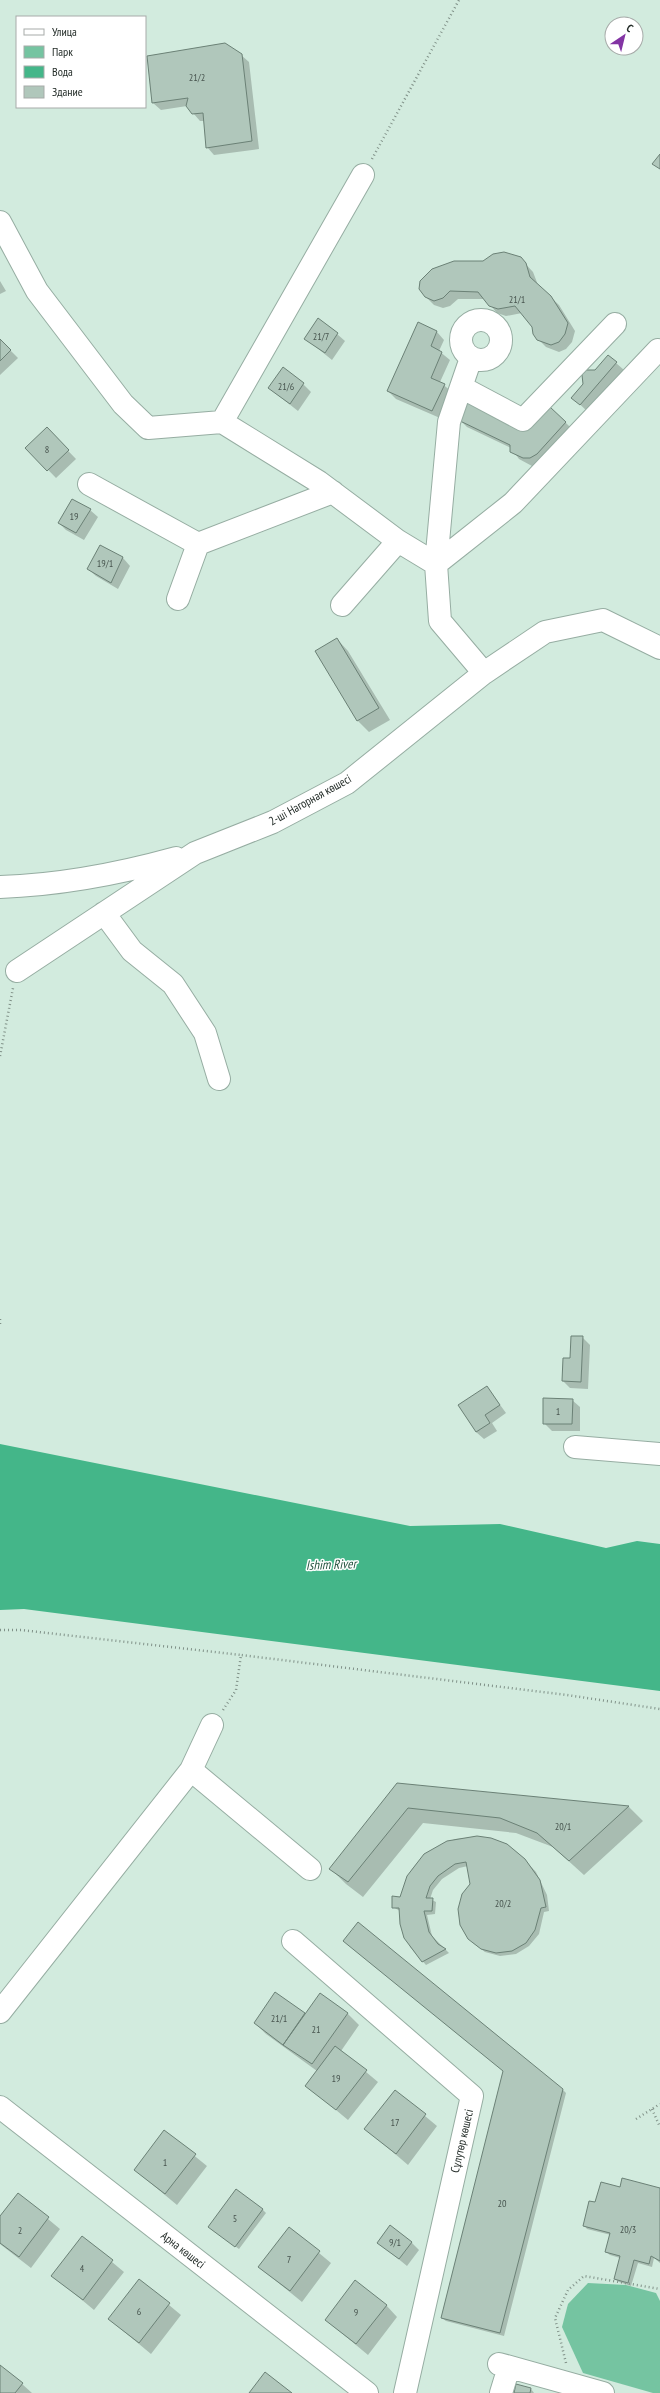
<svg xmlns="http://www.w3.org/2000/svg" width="660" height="2393" viewBox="0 0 660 2393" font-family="'PT Sans Narrow',sans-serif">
<rect width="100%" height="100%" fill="#d2ebde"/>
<path fill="#75c4a1" d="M588,2283L626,2285L656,2293L660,2301V2393H653L583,2373L562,2327L568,2304Z"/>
<path fill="#44b689" d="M0,1444L410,1526L500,1524L606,1548L637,1541L660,1544V1691L24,1609L0,1610Z"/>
<path fill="#0003" d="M241,55L249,62L259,149L214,155L207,147L204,121H200L187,106L161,110L153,103Z
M520,258L533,272L538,285L559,305L575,331L572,342L566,349L559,352L546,347L538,339L533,326L522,313L506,316L497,313L485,299H458L450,306L443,308L434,305L426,297L483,262Z
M0,281L6,291L0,294Z
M418,324L437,332L444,340L439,351L450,360L440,382L452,392L440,418L396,399L388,391Z
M337,334L345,341L332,360L305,338Z
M0,340L18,358L0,375Z
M616,363L624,370L588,412L572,397L595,371Z
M303,384L311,392L298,411L269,388Z
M460,420L565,422L573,430L538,465L532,466L519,459L511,448L467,427Z
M47,429L76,459L56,478L27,448Z
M90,510L98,517L84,540L66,530L59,523Z
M101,546L123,558L130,566L118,589L96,576L88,569Z
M337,639L348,651L390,720L369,732L358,721L316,651Z
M582,1337L590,1345L588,1389L570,1388L563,1381Z
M487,1387L506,1413L492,1423L497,1431L484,1439L476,1432Z
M572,1400L580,1407V1431H552L544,1423Z
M397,1784L629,1807L643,1821L584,1875L553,1847L516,1833L423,1823L363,1897L346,1884L331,1869Z
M477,1837L507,1845L519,1854L536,1872L547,1895L549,1911L544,1912L539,1934L529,1946L516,1954L500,1956L485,1952L473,1943L471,1884L468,1866L459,1868L442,1879L433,1890L430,1899L436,1902L435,1914L427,1915L432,1936L449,1953L426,1965L410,1947L401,1923L400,1911L393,1907L401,1898L404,1886L412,1869L425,1854L455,1839Z
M276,1994L306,2015L320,1994L348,2014L359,2025L341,2051L378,2082L348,2120L306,2085L317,2071L266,2034L255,2023Z
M562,2089L566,2093L504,2336L446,2321L442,2318Z
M395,2091L437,2126L408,2165L366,2129Z
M165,2132L207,2166L177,2205L135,2170Z
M620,2188L660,2189V2263L654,2258L652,2267L638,2263L631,2286L619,2282L615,2279L620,2258L610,2255L606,2252L611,2235L587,2229L584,2225L596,2204Z
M18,2194L60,2229L31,2268L0,2244V2217Z
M262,2209L266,2213L239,2249L213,2230Z
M289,2228L331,2263L302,2302L259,2267Z
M82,2237L124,2272L94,2310L52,2275Z
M411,2242L419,2250L407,2266L379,2243Z
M139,2280L181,2315L151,2354L109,2319Z
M386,2305L397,2317L368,2355L326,2320Z
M0,2367L22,2384L32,2393H0Z
M531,2389L534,2393H515Z"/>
<path fill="#b0c7bb" stroke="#6b8176" d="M225,43L242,54L252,141L206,148L203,113L192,114L186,106L188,98L152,103L147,56Z
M660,154V169L652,164Z
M504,252L521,257L526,263L530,277L551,296L568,323L565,334L559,342L551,345L537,340L533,334L532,327L515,306L498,309L489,306L478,292L450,291L443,298L434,301L425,297L419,289L420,281L432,269L454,261H483L493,254Z
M318,318L338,333L325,353L304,339Z
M418,322L437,331L431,346L442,352L431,378L445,384L432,411L387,391Z
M0,339L11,350L0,361Z
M608,355L617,362L580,405L571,398L583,384L582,375L586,370H595Z
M283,367L304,383L290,404L268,388Z
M468,396L535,423L550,407L566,422L537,454L530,458H523L510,452V445L458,420Z
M47,427L69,450L47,471L25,448Z
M72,499L91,509L76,533L58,523Z
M100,545L123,557L111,583L87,569Z
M337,638L379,708L357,721L315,651Z
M571,1336H583L581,1382L562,1381L563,1358H570Z
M487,1386L500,1405L485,1415L490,1423L476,1432L458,1405Z
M543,1398L573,1399L572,1424H543Z
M397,1783L629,1806L569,1861L537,1833L500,1818L408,1808L348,1882L329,1869Z
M477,1836L491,1838L507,1844L525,1859L540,1880L546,1907L541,1908L535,1930L526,1943L512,1951L496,1953L481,1949L468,1939L460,1925L458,1909L462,1894L470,1884L466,1862L455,1864L438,1876L430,1886L426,1898H433L432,1911H424L429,1932L438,1944L446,1949L422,1962L404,1938L400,1924L399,1908H392V1896L400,1897L407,1876L424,1854L447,1841Z
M358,1922L563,2089L500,2333L441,2318L503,2071L343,1941Z
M275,1992L305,2013L283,2045L254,2023Z
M320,1993L348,2013L312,2064L283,2045Z
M335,2046L367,2070L336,2110L305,2086Z
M395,2090L426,2114L396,2154L364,2129Z
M164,2130L196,2154L165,2194L134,2170Z
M622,2178L660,2188V2261L651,2256L649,2264L634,2260L628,2283L614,2279L620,2256L605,2252L610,2233L583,2226L589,2201L595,2202L601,2182L620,2187Z
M236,2189L263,2209L235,2247L208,2227Z
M18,2193L49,2217L19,2257L0,2243V2216Z
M390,2225L412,2242L399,2259L377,2243Z
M289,2227L320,2251L290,2291L258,2267Z
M82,2236L113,2260L83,2300L51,2276Z
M139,2279L170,2303L139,2343L108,2319Z
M355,2280L387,2305L356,2344L325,2320Z
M0,2365L23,2383L15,2393H0Z
M265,2372L292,2393H249Z
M516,2384L531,2388L530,2393H514Z"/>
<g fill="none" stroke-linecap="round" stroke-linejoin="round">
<defs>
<path id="minor" d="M0,222L37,291L123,404L148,428L222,422L319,482L398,541L436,564L440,621L484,673
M461 340a20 20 0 1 1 40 0a20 20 0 1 1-40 0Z
M471,358L449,422L436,564L513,503L658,350
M461,387L523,420L615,324
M222,422L363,175
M89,484L198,544
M178,599L198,544L333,492
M342,605L398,541
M0,887C60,885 118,874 176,858
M104,913L132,951L173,984L205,1033L219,1079
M17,971L195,853L273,822L347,783L484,673L545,632L603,620L660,648
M575,1447L660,1454
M191,1770L310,1869
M293,1941L472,2096L405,2393
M0,2012L191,1770L212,1725
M0,2107L367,2393
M499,2364L603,2393
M501,2393L509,2367"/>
</defs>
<use href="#minor" stroke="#96ada2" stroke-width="24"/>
<path stroke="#809188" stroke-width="2.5" stroke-dasharray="1 3" stroke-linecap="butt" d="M372,159L459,0
M0,1056L13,988
M0,1319V1326
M0,1630H21L241,1655
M223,1710L236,1690L241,1655L567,1695L660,1709
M652,2109L660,2127
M636,2119L660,2104
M566,2363L555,2318L568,2290L584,2276L660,2289"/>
<use href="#minor" stroke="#fff" stroke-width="22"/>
</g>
<g text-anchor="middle" stroke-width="3" stroke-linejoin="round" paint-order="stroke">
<g font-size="10" fill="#47544e">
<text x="197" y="81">21/2</text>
<text x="517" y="303">21/1</text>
<text x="321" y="340">21/7</text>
<text x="286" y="390">21/6</text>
<text x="47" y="453">8</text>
<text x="74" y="520">19</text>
<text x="105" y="567">19/1</text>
<text x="558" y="1415">1</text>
<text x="563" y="1830">20/1</text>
<text x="503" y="1907">20/2</text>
<text x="279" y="2022">21/1</text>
<text x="316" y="2033">21</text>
<text x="336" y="2082">19</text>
<text x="395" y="2126">17</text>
<text x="165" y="2166">1</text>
<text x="502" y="2207">20</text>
<text x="235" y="2222">5</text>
<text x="628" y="2233">20/3</text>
<text x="20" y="2234">2</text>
<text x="395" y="2246">9/1</text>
<text x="289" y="2263">7</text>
<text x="82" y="2272">4</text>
<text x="139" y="2315">6</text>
<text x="356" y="2316">9</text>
</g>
<g font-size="12" fill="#242d29" stroke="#fff">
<text transform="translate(310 800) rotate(-29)" y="4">2-ші Нагорная көшесі</text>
<text transform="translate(462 2141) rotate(-77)" y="4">Сұлутөр көшесі</text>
<text transform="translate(183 2250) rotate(38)" y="4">Арна көшесі</text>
</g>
<g font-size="13" font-style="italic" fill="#265541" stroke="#fff">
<text transform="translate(331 1564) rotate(-2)" y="5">Ishim River</text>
</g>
</g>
<rect x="16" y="16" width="130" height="92" fill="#ffffff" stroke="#a7aba9"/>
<rect x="24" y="29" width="20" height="6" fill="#ffffff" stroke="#a7aba9"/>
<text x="52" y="36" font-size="12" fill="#242d29">Улица</text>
<rect x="24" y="46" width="20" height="12" fill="#75c4a1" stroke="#a7aba9"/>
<text x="52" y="56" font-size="12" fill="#242d29">Парк</text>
<rect x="24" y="66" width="20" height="12" fill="#44b689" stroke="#a7aba9"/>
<text x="52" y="76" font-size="12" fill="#242d29">Вода</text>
<rect x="24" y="86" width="20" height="12" fill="#b0c7bb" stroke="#a7aba9"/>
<text x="52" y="96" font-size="12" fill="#242d29">Здание</text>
<g transform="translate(624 36) rotate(35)"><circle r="19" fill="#ffffff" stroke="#a7aba9"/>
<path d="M0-3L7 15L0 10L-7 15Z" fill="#8334a4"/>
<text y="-6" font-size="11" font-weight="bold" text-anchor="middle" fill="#242d29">С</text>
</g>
</svg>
